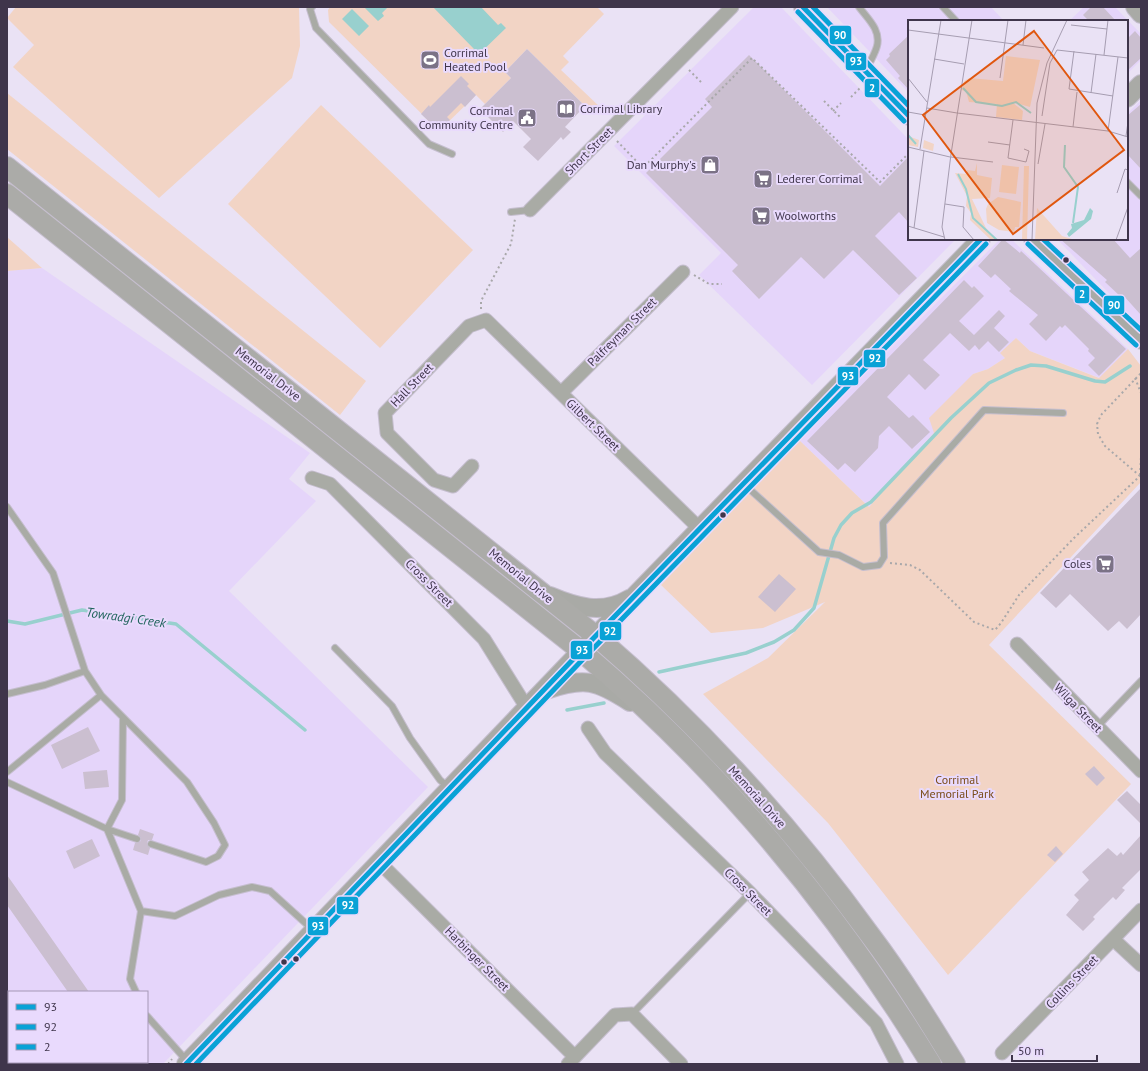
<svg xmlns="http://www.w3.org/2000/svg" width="1148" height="1071" viewBox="0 0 1148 1071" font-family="'PT Sans',sans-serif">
<rect width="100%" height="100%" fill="#eae2f5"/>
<path fill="#e5d5fa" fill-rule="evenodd" d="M754,7H781L909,140V239H956L812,385L699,275L721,253L614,146Z
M827,7H991L1004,21H909V93Z
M1084,7H1115L1141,34V60L1127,74V21H1069Z
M1141,100V327L1057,239H1127V114Z
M1000,239H1011L1128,349L1100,378L1030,351L1016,338L1001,354L1005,358L988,369L973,374L934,433L869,507L799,440Z
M42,268L310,453L289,479L316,501L229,591L428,787L163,1064H7V271ZM9,992H147V1062H9Z"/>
<path fill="#f2d4c5" d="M16,7H299L300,46L292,78L159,198L13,67L34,45L7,18Z
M330,7H597L604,14L563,56L569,62L561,70L601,108L585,106L527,49L505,72L511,78L485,104L476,95L439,131L329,22L328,10Z
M7,93L366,381L340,415L7,149Z
M321,105L473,250L380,348L228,204Z
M7,237L42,268L7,271Z
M1016,338L1030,351L1099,378L1128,349L1141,366V482L989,645L1131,784L948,975L828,823L703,694L768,658L825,602L763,628L711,633L661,585L799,440L869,507L934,433L929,418L973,374L988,369L1005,358L1000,353Z"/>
<path fill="#98d0ce" d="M364,7H388L382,13L384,16L378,21Z
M433,7H481L498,25L501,23L506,28L476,57L471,52L474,49Z
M352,9L369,26L359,36L342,19Z"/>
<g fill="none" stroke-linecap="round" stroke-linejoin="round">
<path stroke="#98d0ce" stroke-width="3.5" d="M7,621L25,624L82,610L176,624L305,730
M659,672L746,653L774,642L794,630L814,608L834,538L841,525L852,513L871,502L951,418L989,383L1016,370L1031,365L1046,366L1095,381L1105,382L1130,366
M567,710L604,703"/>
</g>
<path fill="#cbbfd0" d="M1091,7H1103L1116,21H1089L1083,15Z
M1135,31L1141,38V58L1127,71V39Z
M909,35V90L898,78L900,76L886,60L890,56L889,54Z
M527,49L585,106L565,127L571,132L563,140L561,137L538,161L523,147L531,139L513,121L503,132L480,109L511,78L505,72Z
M749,55L880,186L909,156V223L899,212L875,236L917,278L899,295L853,250L824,279L801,257L759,299L732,271L738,265L646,173L712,107L705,99Z
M461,76L469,84L467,86L476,95L465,107L461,103L447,117L450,120L439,131L421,114L429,105L430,107Z
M1141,104V169L1127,154V116Z
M1003,239L1020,253L1021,251L1126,349L1099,376L1088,365L1095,358L1088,351L1089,349L1065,325L1062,328L1060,326L1046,341L1029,324L1038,315L1009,291L1011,289L995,274L991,278L978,266Z
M1060,239H1113L1130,258L1141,248V315L1123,295L1121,297L1105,282L1107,280Z
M964,280L972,288L974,286L984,296L959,321L974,335L999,310L1005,316L994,328L1009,342L999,352L988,341L979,350L975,345L969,351L950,333L923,360L940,375L925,390L909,374L887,397L909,418L913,415L930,432L912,449L889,426L879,436L878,448L855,472L845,463L838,470L807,441Z
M1141,488V614L1127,629L1119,621L1108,631L1070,594L1056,608L1040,593Z
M779,574L796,589L775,612L758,597Z
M88,727L100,751L62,769L51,745Z
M1094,766L1105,778L1097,786L1085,774Z
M107,770L109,787L85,789L83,772Z
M1127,791L1141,805V824L1117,800Z
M140,829L154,834L152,840H148L147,843L150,848L148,855L133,850L135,843L141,841V838L138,835Z
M1141,835V869L1122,888L1125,890L1116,900L1113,897L1093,917L1095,919L1083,931L1066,915L1079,900L1074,895L1089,880L1082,872L1108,848L1117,856L1121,852L1123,855Z
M92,839L100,856L74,869L66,851Z
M1056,846L1063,854L1055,862L1047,855Z
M7,875L89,992H68L7,905Z"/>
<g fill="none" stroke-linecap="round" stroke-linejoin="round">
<defs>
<path id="lane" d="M312,7L310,9L316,28L429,144L452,154
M859,7C868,19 881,30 877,46C875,54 870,61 867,69
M943,7L956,21
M1127,182L1141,196
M511,212L530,210
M745,485L819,552L839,555L863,567L879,565L884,557L883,523L984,410L1063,413
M7,507L53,573L85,671
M335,648L392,706L410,738L440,780L448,787
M7,694L45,685L85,671L101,695L7,772
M101,695L187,782L214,823L225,845L218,856L206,862L151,844
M123,718L122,800L107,829L137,839
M1097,727L1141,681
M7,782L107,829L141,911L175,916L219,895L252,887L270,891L312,929
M136,992L130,979L141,911
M632,1014L750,893
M147,1016L187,1061"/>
<path id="street" d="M530,210L732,7
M561,393L683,272
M472,466L453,486L434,480L387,433L385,413L469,326L486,320L700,529
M312,478L330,484L484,639L527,708
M1017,644L1141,771
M588,728L605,753L750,893L876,1023L897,1064
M379,862L575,1057
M1113,939L1141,965
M1002,1053L1141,910
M568,1064L615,1015L632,1014L681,1064"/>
<path id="secondary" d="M803,7L909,116
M1135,7L1141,14
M1127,98L1141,84
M1033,239L1141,340
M550,596C576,607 602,615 629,599
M546,690C585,677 596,680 630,702
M186,1064L581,651L981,239"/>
<path id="primary" d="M7,167L596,636C698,724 791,826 870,935C901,976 928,1020 955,1064
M7,194L581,651C719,768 837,910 931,1064"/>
</defs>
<use href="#lane" stroke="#c5bece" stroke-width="8"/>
<use href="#street" stroke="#c5bece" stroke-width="15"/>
<use href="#secondary" stroke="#c5bece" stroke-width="20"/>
<use href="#primary" stroke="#c5bece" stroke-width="22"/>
<path stroke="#a9a8aa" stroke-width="2" stroke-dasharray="2 3" stroke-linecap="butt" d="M689,70L701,82
M851,97L861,87
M824,101L840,117
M833,111L841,103
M617,141L643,168L752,58L880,182L909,153
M694,275L709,284H722
M481,309V301L511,244L515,219
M1135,378L1141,393
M1140,475L1141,456
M1140,476L1105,446L1098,434L1097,424L1101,415L1141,373
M890,563L910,565L920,570L974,622L995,630L1001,623L1019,595L1074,538L1141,475
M168,1064L172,1059"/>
<use href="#lane" stroke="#a9aba5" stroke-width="6"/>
<use href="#street" stroke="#a9aba5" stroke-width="13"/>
<use href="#secondary" stroke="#a9aaa6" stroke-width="18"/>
<use href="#primary" stroke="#ababa8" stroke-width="20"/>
<defs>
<path id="bus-1" d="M803,7L909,116
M186,1064L581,651L981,239"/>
<path id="bus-2" d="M196,1064L586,656L986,244"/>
<path id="bus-3" d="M798,12L904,121
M1028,244L1136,345"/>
<path id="bus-4" d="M813,7L909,106
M1043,239L1141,330"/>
</defs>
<use href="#bus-1" stroke="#e9dafd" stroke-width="8"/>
<use href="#bus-2" stroke="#e9dafd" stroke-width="8"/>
<use href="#bus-3" stroke="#e9dafd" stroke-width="8"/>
<use href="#bus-4" stroke="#e9dafd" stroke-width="8"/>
<use href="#bus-1" stroke="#09a2d6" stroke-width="5"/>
<use href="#bus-2" stroke="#09a2d6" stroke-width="5"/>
<use href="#bus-3" stroke="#09a2d6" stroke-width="5"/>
<use href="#bus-4" stroke="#09a2d6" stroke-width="5"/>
</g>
<defs>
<symbol id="stadium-square" viewBox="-11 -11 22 22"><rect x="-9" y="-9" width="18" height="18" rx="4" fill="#7b7286" stroke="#e9dafd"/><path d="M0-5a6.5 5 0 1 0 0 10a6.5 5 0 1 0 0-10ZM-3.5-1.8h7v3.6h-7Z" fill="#fff"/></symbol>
<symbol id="library-square" viewBox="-11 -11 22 22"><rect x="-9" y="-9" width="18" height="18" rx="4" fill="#7b7286" stroke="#e9dafd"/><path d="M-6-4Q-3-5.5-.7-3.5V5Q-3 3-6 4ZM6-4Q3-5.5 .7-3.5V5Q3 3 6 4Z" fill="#fff"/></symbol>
<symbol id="civic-square" viewBox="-11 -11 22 22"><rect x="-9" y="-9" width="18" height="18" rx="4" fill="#7b7286" stroke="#e9dafd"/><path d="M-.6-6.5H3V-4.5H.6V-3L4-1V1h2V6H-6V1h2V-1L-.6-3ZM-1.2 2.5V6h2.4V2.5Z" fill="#fff"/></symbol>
<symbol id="shop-square" viewBox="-11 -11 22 22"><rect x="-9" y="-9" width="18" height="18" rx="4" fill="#7b7286" stroke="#e9dafd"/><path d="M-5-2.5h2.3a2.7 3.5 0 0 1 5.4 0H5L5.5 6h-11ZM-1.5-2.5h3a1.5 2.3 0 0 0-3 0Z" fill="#fff"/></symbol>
<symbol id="supermarket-square" viewBox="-11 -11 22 22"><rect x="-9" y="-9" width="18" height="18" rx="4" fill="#7b7286" stroke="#e9dafd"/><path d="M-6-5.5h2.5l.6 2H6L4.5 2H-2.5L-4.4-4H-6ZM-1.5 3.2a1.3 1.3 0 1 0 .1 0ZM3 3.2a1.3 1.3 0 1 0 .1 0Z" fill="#fff"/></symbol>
</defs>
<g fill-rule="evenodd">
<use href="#stadium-square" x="419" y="49" width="22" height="22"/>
<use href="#library-square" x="555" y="98" width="22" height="22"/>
<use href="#civic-square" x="516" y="107" width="22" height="22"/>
<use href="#shop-square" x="699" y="154" width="22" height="22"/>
<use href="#supermarket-square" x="752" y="168" width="22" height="22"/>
<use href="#supermarket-square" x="750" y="205" width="22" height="22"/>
<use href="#supermarket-square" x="1094" y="553" width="22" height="22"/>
</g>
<g fill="#3f354b" stroke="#e9dafd" stroke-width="1.5">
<circle cx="1066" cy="260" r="3.5"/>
<circle cx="723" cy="515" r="3.5"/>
<circle cx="296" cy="959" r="3.5"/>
<circle cx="284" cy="962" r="3.5"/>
</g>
<g text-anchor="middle" stroke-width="4" stroke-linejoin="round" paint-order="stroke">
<g font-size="12" fill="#3f354b" stroke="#e9dafd" text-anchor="start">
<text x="444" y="57">Corrimal<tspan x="444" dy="14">Heated Pool</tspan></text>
<text x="580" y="113">Corrimal Library</text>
<text x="513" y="115" text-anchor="end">Corrimal<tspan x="513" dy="14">Community Centre</tspan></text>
<text x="696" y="169" text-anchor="end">Dan Murphy's</text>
<text x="777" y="183">Lederer Corrimal</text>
<text x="775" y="220">Woolworths</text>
<text x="1091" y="568" text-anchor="end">Coles</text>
</g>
<g font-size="12" fill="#3f354b" stroke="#e9dafd">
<text transform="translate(589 151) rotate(-45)" y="4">Short Street</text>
<text transform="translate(622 332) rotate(-45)" y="4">Palfreyman Street</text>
<text transform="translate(268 374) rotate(38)" y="4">Memorial Drive</text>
<text transform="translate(412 385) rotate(-46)" y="4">Hall Street</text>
<text transform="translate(593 425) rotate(44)" y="4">Gilbert Street</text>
<text transform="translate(521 576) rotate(39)" y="4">Memorial Drive</text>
<text transform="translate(429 583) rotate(45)" y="4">Cross Street</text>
<text transform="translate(1078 708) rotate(46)" y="4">Wilga Street</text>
<text transform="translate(757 797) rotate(48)" y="4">Memorial Drive</text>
<text transform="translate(748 892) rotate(45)" y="4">Cross Street</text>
<text transform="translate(477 959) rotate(45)" y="4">Harbinger Street</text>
<text transform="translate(1072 982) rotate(-46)" y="4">Collins Street</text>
</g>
<g font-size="12" fill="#7a4c18" stroke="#e9dafd">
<text x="957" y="784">Corrimal<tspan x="957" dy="14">Memorial Park</tspan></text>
</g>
<g font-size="13" font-style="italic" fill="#1f635b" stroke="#e9dafd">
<text transform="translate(126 617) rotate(8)" y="5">Towradgi Creek</text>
</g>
</g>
<g transform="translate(908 20)">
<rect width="220" height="220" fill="#eae2f5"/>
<path d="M98,36L132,40L122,87L104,82L115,91L114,100L88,97L89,84L61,82L58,71L53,70L56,61L61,58L95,61ZM0,116L11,120L10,127L0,125ZM16,120L26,124L25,131L15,128ZM69,143V155L84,158L82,178L64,179L78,208L89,220H83L62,200L63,193L58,186L59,176L47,153L59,154V150L67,151ZM94,145L111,147L108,174L91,172ZM116,146H121L119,220H114ZM90,177L113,182L111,207H107L106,212L91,210L79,203L78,189L80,184ZM129,188L154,216L167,220H127Z" fill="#f2d4c5"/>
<path d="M182,188L185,191L183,199L161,217L159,214L164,208L163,204L176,200Z" fill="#98d0ce"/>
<path fill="none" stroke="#98d0ce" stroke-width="2" d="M55,68L68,82L94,86L108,82L123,93M0,115L8,124M157,125L156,147L170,167L165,203M50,154L58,169L65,198L89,220"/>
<path fill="none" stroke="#a69db1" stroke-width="1" d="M163,5L199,9M0,10L136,28M115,25L118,0M166,31L161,69L205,76M196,35L200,0M26,39L56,44M0,58L19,82M92,58L100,0M183,73L188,34M19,88L49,93M0,92L17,95M49,93L200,111L220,117M134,96L142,43L149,30L220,38M105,100L100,138L118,142L121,131L116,129M165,107L169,72M200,111L210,37M218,116L220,102M80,122L102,125M0,127L42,137M12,129L33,0M43,137L85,142M130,144L137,104M209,173L217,149L220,150M37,184L56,187L55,207L66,220M0,206L36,217M6,208L16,131M37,220L34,207L43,134L64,0M124,220L129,83L139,43L159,0M208,220L220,187"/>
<path fill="#e0570f" fill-opacity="0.15" stroke="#e0570f" stroke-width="2" d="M126,11L216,130L105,214L15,95Z"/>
<rect width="220" height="220" fill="none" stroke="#3f354b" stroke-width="2"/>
</g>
<g stroke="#e9dafd" stroke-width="1.5">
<rect x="829" y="25" width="23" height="20" rx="4" fill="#09a2d6"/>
<rect x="845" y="52" width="22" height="19" rx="4" fill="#09a2d6"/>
<rect x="864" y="78" width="16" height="20" rx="4" fill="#09a2d6"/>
<rect x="1074" y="285" width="16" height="19" rx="4" fill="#09a2d6"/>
<rect x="1103" y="295" width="22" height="20" rx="4" fill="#09a2d6"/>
<rect x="863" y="349" width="23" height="19" rx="4" fill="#09a2d6"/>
<rect x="837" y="366" width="22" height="20" rx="4" fill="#09a2d6"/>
<rect x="599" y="621" width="23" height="20" rx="4" fill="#09a2d6"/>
<rect x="570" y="640" width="23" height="20" rx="4" fill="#09a2d6"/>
<rect x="336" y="896" width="23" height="19" rx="4" fill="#09a2d6"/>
<rect x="307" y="916" width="22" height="20" rx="4" fill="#09a2d6"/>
</g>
<g font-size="11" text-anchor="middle" font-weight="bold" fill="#fff">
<text x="840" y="39">90</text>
<text x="856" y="65">93</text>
<text x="872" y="92">2</text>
<text x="1082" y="298">2</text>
<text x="1114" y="309">90</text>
<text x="875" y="362">92</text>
<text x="848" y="380">93</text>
<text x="610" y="635">92</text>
<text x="582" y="654">93</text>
<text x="348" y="909">92</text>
<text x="318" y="930">93</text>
</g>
<rect width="1148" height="1071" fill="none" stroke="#3f354b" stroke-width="16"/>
<rect x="8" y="991" width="140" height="72" fill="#e9dafd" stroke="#a598b6"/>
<rect x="16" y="1004" width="20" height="6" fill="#09a2d6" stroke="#a598b6"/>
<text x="44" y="1011" font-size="12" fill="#3f354b">93</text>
<rect x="16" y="1024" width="20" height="6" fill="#09a2d6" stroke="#a598b6"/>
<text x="44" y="1031" font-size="12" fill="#3f354b">92</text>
<rect x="16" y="1044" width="20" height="6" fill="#09a2d6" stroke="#a598b6"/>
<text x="44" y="1051" font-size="12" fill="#3f354b">2</text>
<path d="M1012 1055v6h85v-6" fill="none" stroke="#3f354b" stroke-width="2"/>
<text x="1018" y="1055" font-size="12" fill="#3f354b" stroke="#e9dafd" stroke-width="3" paint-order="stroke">50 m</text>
</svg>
